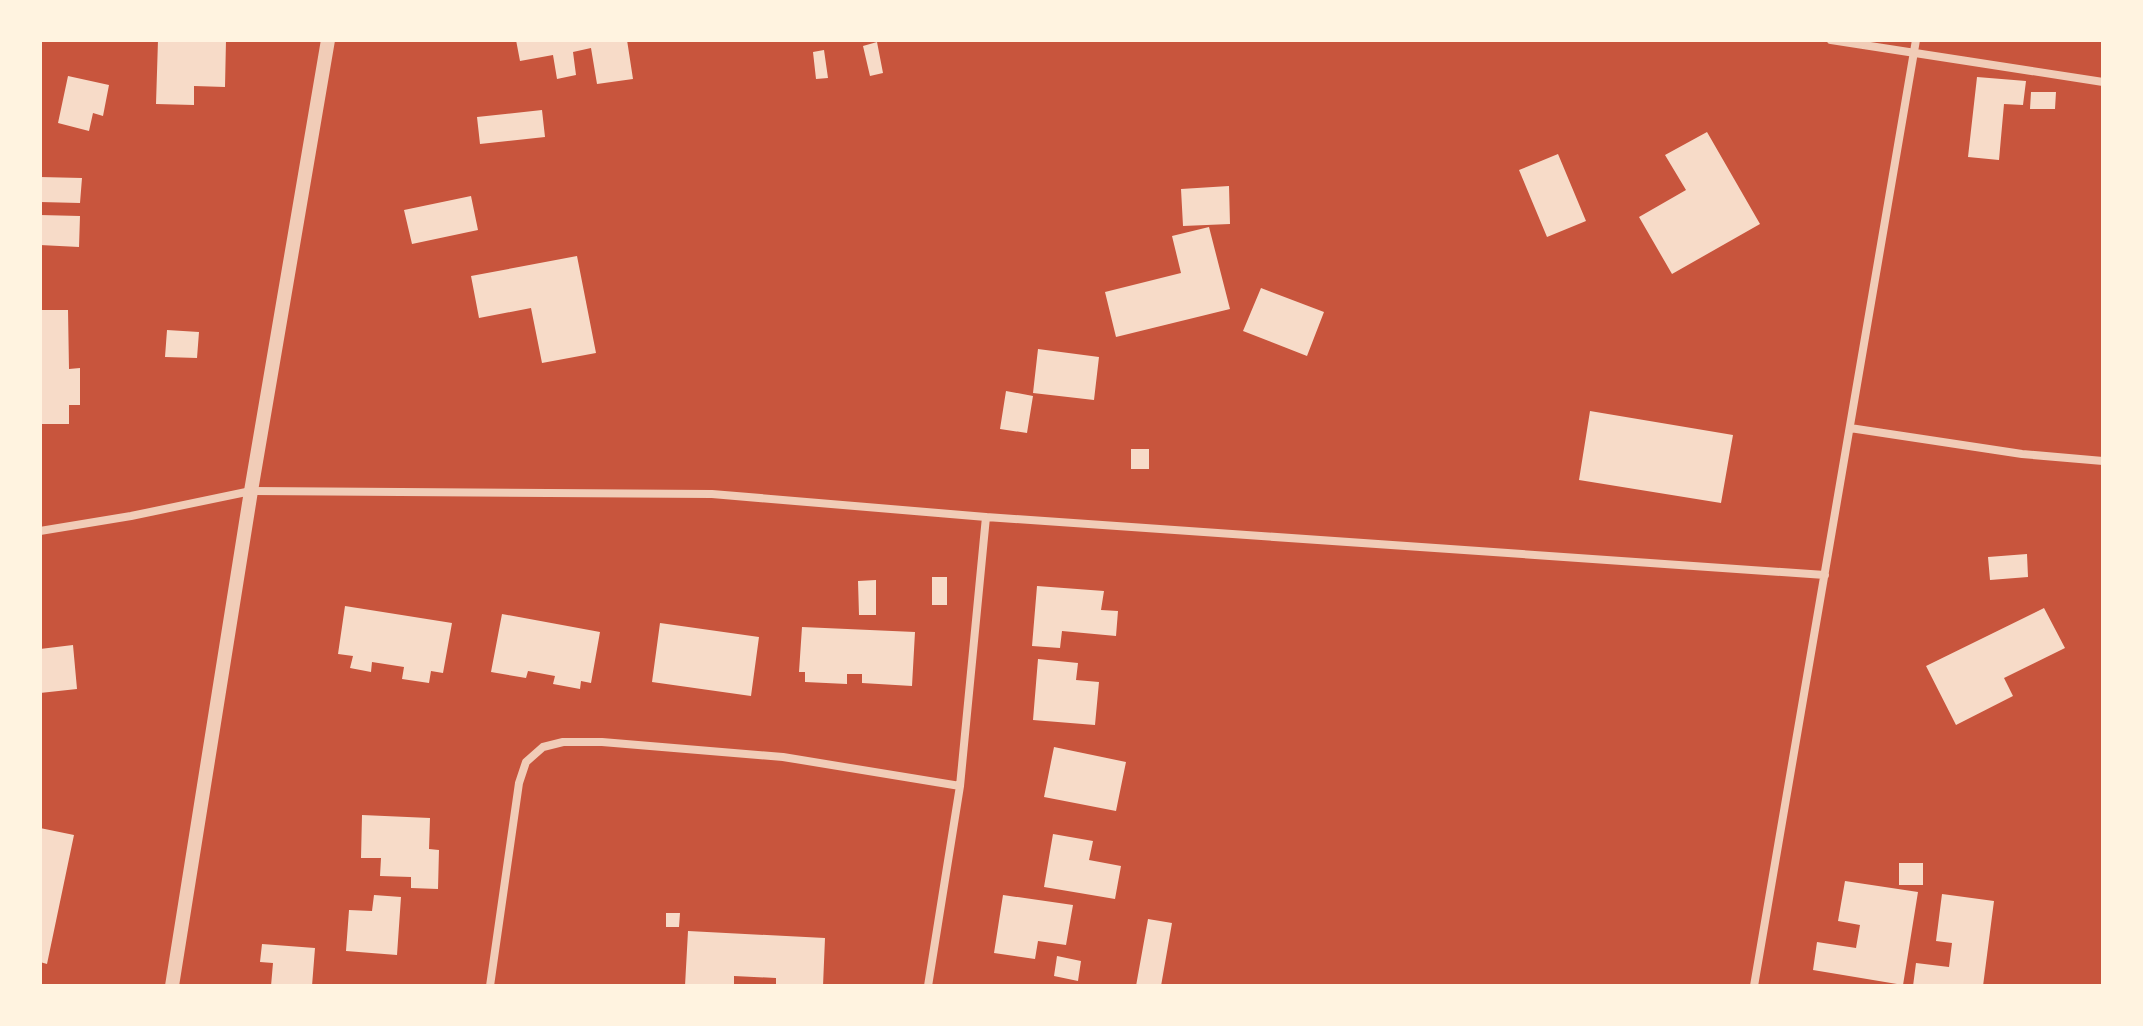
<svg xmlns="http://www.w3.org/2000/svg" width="2143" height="1026" viewBox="0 0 2143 1026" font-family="Montserrat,sans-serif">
<rect width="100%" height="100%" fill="#c8553d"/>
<path fill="#f7dbc8" d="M158,40H226L225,87L194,86V105L156,104Z
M516,40H627L633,79L597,84L591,48L573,52L576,75L557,79L553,55L520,61Z
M877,42L883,73L870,76L863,46Z
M824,50L828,78L816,79L813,52Z
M68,76L109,85L103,116L93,113L89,131L58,123Z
M1977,77L2026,81L2023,105L2004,104L1999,160L1968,157Z
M2031,92H2056L2055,109H2030Z
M542,110L545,137L480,144L477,117Z
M1707,132L1760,224L1672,274L1639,217L1686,190L1665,155Z
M1558,154L1586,221L1547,237L1519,170Z
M40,177L82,178L80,203L40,202Z
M1229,186L1230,224L1183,226L1181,189Z
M471,196L478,230L412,244L404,210Z
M40,215L80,216L79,247L40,245Z
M1209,227L1230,309L1116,337L1105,292L1181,273L1172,236Z
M577,256L596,353L542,363L531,308L479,318L471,276Z
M1261,288L1324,312L1307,356L1243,331Z
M40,310H68L69,369L80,368V405H69V424H40Z
M167,330L199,332L197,358L165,357Z
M1038,349L1099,357L1094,400L1033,393Z
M1006,391L1033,396L1027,433L1000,429Z
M1590,411L1733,435L1721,503L1579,480Z
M1131,449H1149V469H1131Z
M2027,554L2028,577L1990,580L1988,557Z
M932,577H947V605H932Z
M876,580V615H859L858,581Z
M1037,586L1104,591L1101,610L1118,611L1116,636L1062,631L1060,648L1032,646Z
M345,606L452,623L443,673L431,671L429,683L402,679L404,667L372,662L371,672L350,668L353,656L338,654Z
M2044,608L2065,648L2004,678L2013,696L1956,725L1926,666Z
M502,614L600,632L591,683L581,681L580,689L553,684L555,676L528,671L526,678L491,672Z
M660,623L759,637L751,696L652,682Z
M802,627L915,632L912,686L862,683V674H847V684L805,682V672H799Z
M73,645L77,689L40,693V649Z
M1038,659L1078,663L1076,680L1099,682L1095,725L1033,720Z
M1054,747L1126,762L1116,811L1044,797Z
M362,815L430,818L429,849L439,850L438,889L411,888V877L380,876L381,858H361Z
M40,828L74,835L47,964L40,962Z
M1053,834L1093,841L1089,860L1121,866L1115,899L1044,887Z
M1899,863H1923V885H1899Z
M1845,881L1918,892L1903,985L1813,970L1817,942L1856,948L1860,925L1838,921Z
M1942,894L1994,901L1983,986H1913L1916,963L1949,967L1952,943L1936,941Z
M374,895L401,897L397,955L346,951L349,910L372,911Z
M1003,895L1073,905L1066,945L1038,941L1035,959L994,953Z
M666,913H680L679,927H666Z
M1148,919L1172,923L1161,986H1136Z
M688,931L825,938L823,986H776V978L734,976V986H685Z
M262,944L315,948L312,986H271L273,963L260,962Z
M1057,956L1081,961L1078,981L1054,976Z"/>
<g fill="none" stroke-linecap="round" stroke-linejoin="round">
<path stroke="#f1ccb7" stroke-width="8" d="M1831,40L2103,82
M1850,428L2022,454L2103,461
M40,531L131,516L251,491L712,494L986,517L1825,575
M490,986L519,783L526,762L543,747L563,742H602L783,757L960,786
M928,986L960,786L986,517
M1754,986L1916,40"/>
<path stroke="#f1ccb7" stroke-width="14" d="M172,986L251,491L328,40"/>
</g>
<rect width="2143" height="1026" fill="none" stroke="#fff3e0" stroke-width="84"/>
</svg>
